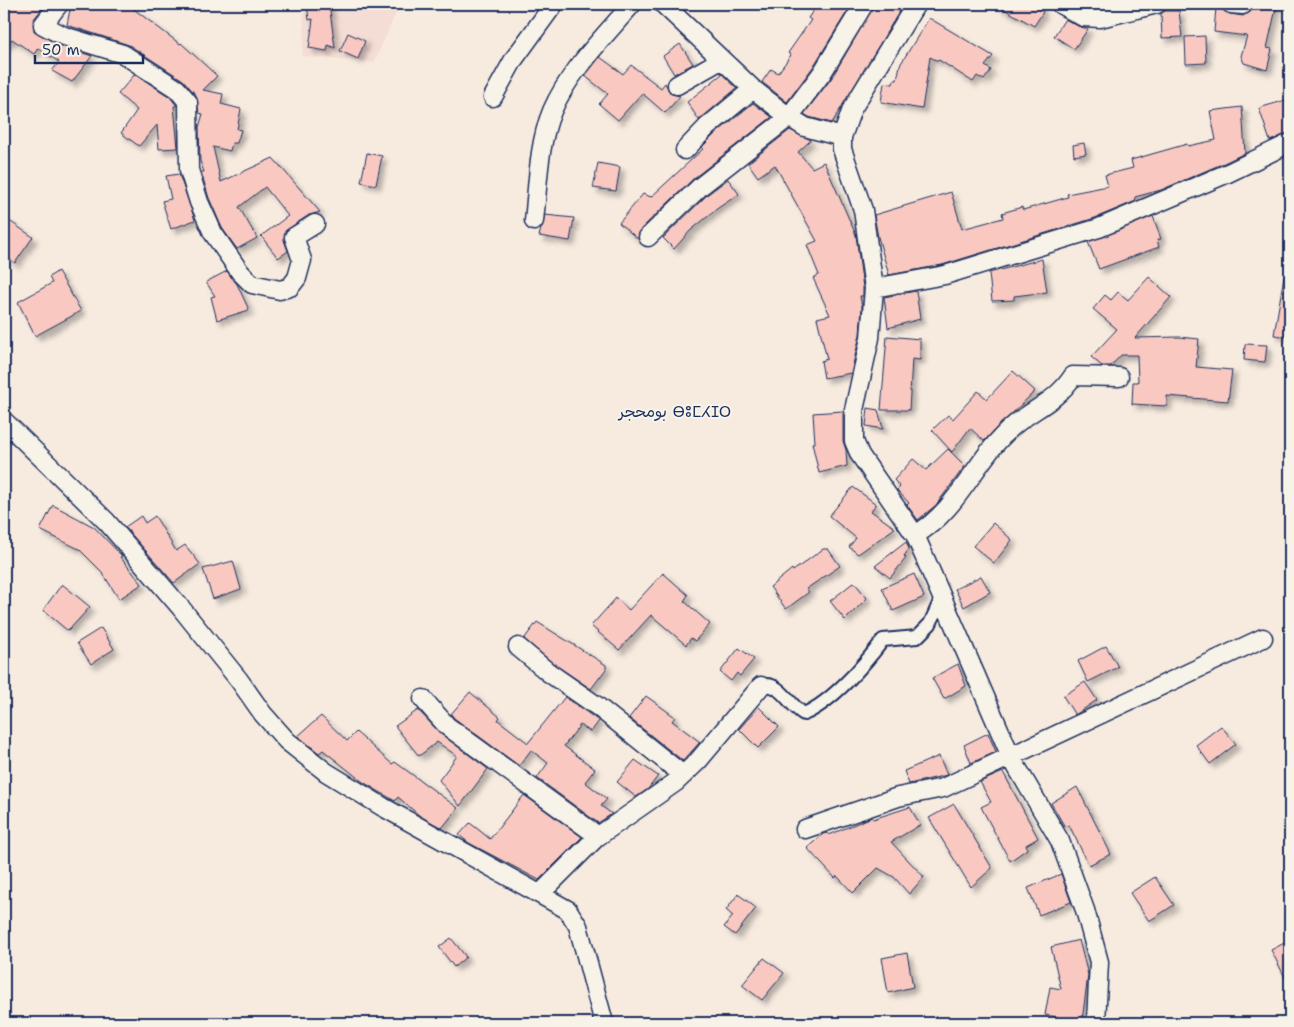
<svg xmlns="http://www.w3.org/2000/svg" width="1294" height="1027" viewBox="0 0 1294 1027" font-family="'Shantell Sans','Playpen Sans Arabic','Noto Sans Tifinagh',sans-serif">
<defs>
<filter id="shadow"><feDropShadow dx="4.5" dy="4.5" stdDeviation="2.5" flood-color="#0004"/></filter>
</defs>
<rect width="100%" height="100%" fill="#f7ebe0"/>
<filter id="ink" filterUnits="userSpaceOnUse"><feTurbulence type="fractalNoise" baseFrequency=".02" numOctaves="2"/><feDisplacementMap in="SourceGraphic" scale="10" xChannelSelector="R" yChannelSelector="G"/><feConvolveMatrix kernelMatrix="1 2 1 2 8 2 1 2 1" color-interpolation-filters="sRGB"/></filter>
<g filter="url(#ink)">
<path fill="#f4ddd5" d="M303,4H400L374,63L302,56L304,32Z"/>
<path fill="#f9c9c1" stroke="#1b2f5e" filter="url(#shadow)" d="M7,4H46L33,20L34,31L59,45L92,56L72,82L52,71L59,62L38,48L34,54L12,39L4,47V8Z
M71,4H127L180,44L181,43L217,76L203,90L223,94L221,104L241,109L237,129L241,130L237,143H232L230,151L213,147L221,182L273,158L320,212L309,215L285,231L284,240L288,251L278,258L261,236L288,216L265,187L239,207L257,238L237,249L222,228L209,198L201,172H204L200,161L199,127L203,114L199,113L196,95L183,80L129,45L67,25Z
M307,4H329L335,48L328,45L327,51L309,48L313,19L309,20Z
M818,4H852L813,67L787,102L762,82L771,69L778,73L791,55L788,53L811,20L808,18Z
M875,4H904L832,123L809,117L804,114L831,79Z
M995,4H1042L1039,9L1043,12L1034,26Z
M1253,4H1277L1267,48L1272,49L1267,70L1244,63L1241,56L1247,36L1214,32L1216,7L1221,8L1230,14L1243,16L1251,11Z
M1165,11H1179L1182,37L1162,38L1161,13Z
M929,18L993,56L985,66L991,70L984,80L977,76L973,82L939,60L938,61L930,57L922,109L881,102L884,83L893,84L894,80H897L900,65Z
M1065,19L1078,26L1088,29L1074,49L1054,36Z
M348,33L365,41L358,59L340,51Z
M1205,36L1206,63L1186,64L1185,37Z
M680,44L693,64L674,74L663,56Z
M600,57L623,74L631,65L661,88L665,83L671,94L680,96L665,113L642,93L618,120L599,104L608,94L585,76Z
M135,74L170,97L177,106H174L178,148L159,149L157,125L139,146L121,133L137,110L118,94Z
M722,74L737,88L699,120L687,102Z
M1286,100L1290,114V132L1270,141L1259,108Z
M753,103L772,117L694,178L641,229L638,239L619,223L643,194L651,197L703,149L702,147L714,135Z
M1242,107L1245,153L1224,163L1161,190L1135,197L1136,201L1095,218L942,265L889,275L878,237L874,215L951,192L962,229L1003,218L1002,213L1022,207L1023,210L1068,197L1067,194L1108,186L1105,175L1133,168L1131,160L1187,144L1188,146L1216,140L1210,111Z
M790,130L811,140L798,152L812,168L824,162L856,235L863,288V296H860L862,307L860,335L851,373L824,378L821,361L827,359L817,318L830,315L813,278L819,275L807,245L817,241L775,165L758,177L748,163Z
M1084,143L1086,154L1074,156L1073,145Z
M367,153L382,156L376,185L361,182Z
M598,163L620,167L616,191L593,188Z
M179,174L195,220L171,229L162,201L171,199L166,176Z
M728,179L739,194L718,208L690,231L674,249L663,238L708,194Z
M545,215L574,218L570,241L539,236Z
M1153,216L1161,239L1157,240L1159,247L1099,269L1088,242Z
M8,220L33,237L15,263L4,255V225Z
M1042,259L1047,292L1014,296V300L992,301L989,273Z
M58,271L81,311L35,336L18,302L52,283L49,277Z
M227,271L237,284L249,310L217,320L211,297L215,296L206,282Z
M1284,276H1290V337L1274,335Z
M1149,277L1171,297L1135,338L1179,337L1199,339L1196,367L1232,370L1228,401L1167,396V406L1132,404L1133,382H1138L1137,355H1121L1111,366H1102L1091,357L1117,329L1093,309L1105,295L1111,300L1118,292L1128,300Z
M916,291L920,319L888,328L884,297Z
M887,336L920,339V360L912,359L909,410H881Z
M1245,344L1267,345L1265,362L1244,360Z
M1013,371L1035,391L984,441L970,428L952,452L932,430L948,415L953,419L978,391L987,399Z
M868,408L878,410L883,429L866,426Z
M843,411V441L846,450L847,466L819,473L812,443H815L813,413Z
M948,449L965,466L936,505L918,520L907,505L909,503L897,490L900,487L894,480L913,459L926,470Z
M853,487L876,504L871,511L895,528L858,554L849,547L856,538L829,516Z
M53,505L94,527L122,556L120,557L142,584L119,599L102,572L79,549L40,530Z
M141,516L145,523L155,516L176,551L185,545L200,564L174,583L125,527Z
M993,523L1012,540L994,563L973,546Z
M906,542L909,549L904,556L906,558L890,578L875,566Z
M823,549H828L840,566L806,589L809,592L786,609L770,587L792,569L793,571Z
M233,561L241,589L213,599L203,569Z
M663,573L688,595L684,601L710,624L695,641L691,638L686,645L651,615L619,650L591,626L616,598L629,610Z
M914,574L924,597L893,611L882,588Z
M981,576L990,592L964,607L955,589Z
M854,582L867,598L845,620L830,601Z
M62,584L90,607L68,631L43,610Z
M537,622L606,665V669L591,689L554,664L524,639Z
M101,628L114,649L91,664L77,643Z
M1106,646L1118,667L1088,682L1078,661Z
M739,648L754,659L740,676L737,673L731,681L720,672Z
M958,664L966,686L944,699L932,678Z
M1085,682L1097,700L1075,715L1063,696Z
M470,692L500,717L498,720L528,743L565,697L599,721L591,732L580,725L564,746L595,769L585,782L607,799L601,806L612,814L598,823L537,778L548,763L531,750L519,766L454,718L451,714Z
M646,696L675,717L672,721L700,742L683,761L629,718Z
M759,707L779,727L758,748L739,729Z
M418,710L441,734L488,769L460,806L439,780L457,756L437,742L419,756L395,726Z
M321,716L347,741L356,732L392,764L395,762L458,808L442,828L420,816L398,797L395,801L363,782L323,750L319,753L298,736Z
M1221,726L1236,744L1210,764L1196,745Z
M988,733L996,752L971,763L964,745Z
M939,756L947,775L909,784L904,771Z
M635,760L658,776L648,789L636,797L617,782Z
M1003,772L1038,838L1026,845L1027,849L1010,861L981,807L991,802L980,782Z
M1077,787L1111,854L1089,865L1069,825L1065,827L1051,803Z
M524,795L582,837L539,880L469,843L459,835L470,823L490,839Z
M954,804L992,868L971,887L929,818Z
M910,807L920,825L891,842L924,877L909,894L894,877L878,868L853,893L837,876L835,878L807,848L823,834L827,833L829,835L872,817L873,819Z
M1061,874L1071,902L1039,915L1028,888Z
M1155,877L1174,905L1149,921L1130,893Z
M738,894L756,908L735,935L724,927L733,916L726,910Z
M451,938L466,957L454,967L439,947Z
M1079,940L1088,975L1082,1021L1045,1015L1050,987L1061,989L1051,947Z
M1290,940V987L1271,950Z
M907,953L913,987L888,993L882,958Z
M764,958L784,973L762,1000L742,985Z"/>
<g fill="none" stroke-linecap="round" stroke-linejoin="round">
<defs>
<path id="pedestrian" d="M761,686C780,680 789,706 804,714C832,702 865,664 883,640L917,637L930,624L942,597"/>
<path id="minor" d="M59,4L43,25L64,36L123,54L177,89L188,102L189,170L199,202L213,233L240,272L252,284L280,290L290,287L297,278L302,260L294,237L315,224
M663,4L753,89L789,117L805,127L842,137
M916,4L852,109L842,137V149L863,210L874,288L870,338L854,410V441L860,455L915,535L1012,759L1060,841L1085,910L1099,962L1096,1023
M1060,4L1083,17L1100,18L1157,4
M1231,4L1243,5
M677,85L721,60
M493,97L514,59L554,4
M685,150L707,127L753,89
M534,221C538,185 538,145 552,111C569,71 604,37 632,4
M648,237L701,186L789,117L822,73L864,4
M874,288L945,275L1099,228L1228,173L1290,143
M4,421L107,522L181,608L239,680L263,714L287,741L326,772L383,807L568,910L578,926L604,1023
M915,535C959,510 975,459 1012,427C1034,408 1056,402 1073,376L1119,377
M518,647L548,672L597,706L683,775
M423,699L447,726L598,836
M805,829L898,797L943,788L1263,638
M541,893L597,837L676,782L698,761L761,686"/>
</defs>
<use href="#pedestrian" stroke="#1b2f5e" stroke-width="16"/>
<use href="#minor" stroke="#1b2f5e" stroke-width="21"/>
<use href="#pedestrian" stroke="#f7f3e8" stroke-width="12"/>
<use href="#minor" stroke="#f7f3e8" stroke-width="18"/>
</g>
</g>
<g text-anchor="middle" stroke-width="4" stroke-linejoin="round" paint-order="stroke">
<g font-size="16" fill="#1b2f5e" stroke="#f7f3e8">
<text x="675" y="417">بومحجر ⴱⵓⵎⵃⵊⵔ</text>
</g>
</g>
<rect width="1294" height="1027" fill="none" stroke="#f7f3e8" stroke-width="20"/>
<rect x="10" y="10" width="1274" height="1007" fill="none" stroke="#1b2f5e" stroke-width="2" filter="url(#ink)"/>
<path d="M35 55v8h108v-8" fill="none" stroke="#1b2f5e" stroke-width="2.5"/>
<text x="42" y="55" font-size="15" fill="#1b2f5e" stroke="#f7f3e8" stroke-width="4" paint-order="stroke">50 m</text>
</svg>
